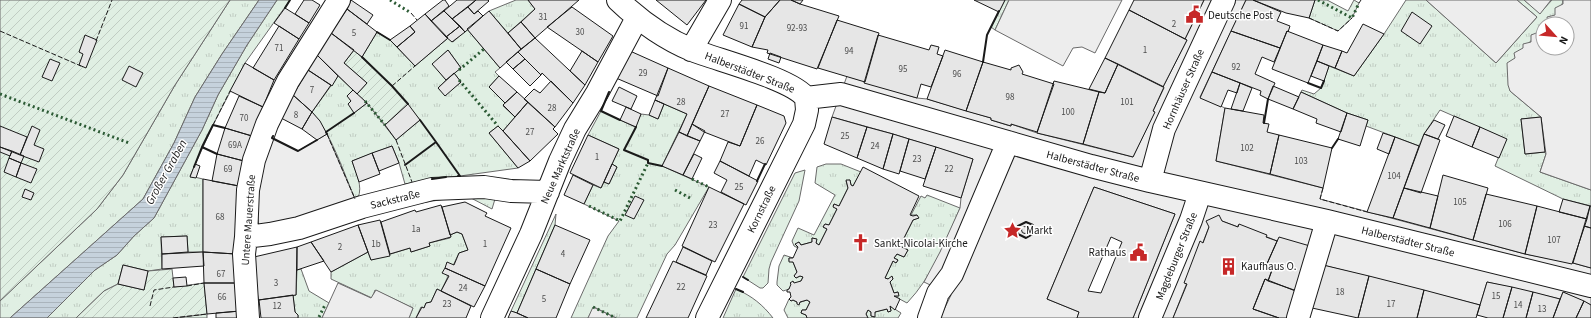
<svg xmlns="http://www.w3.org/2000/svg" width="1591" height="318" viewBox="0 0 1591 318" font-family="'Source Sans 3',sans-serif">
<defs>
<pattern id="grass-tufts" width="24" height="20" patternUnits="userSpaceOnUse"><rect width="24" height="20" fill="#e0efe3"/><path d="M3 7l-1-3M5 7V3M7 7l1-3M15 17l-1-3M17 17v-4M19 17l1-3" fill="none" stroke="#c0ccc2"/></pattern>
<pattern id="garden-furrows" width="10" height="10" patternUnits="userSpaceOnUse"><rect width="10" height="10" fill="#e0efe3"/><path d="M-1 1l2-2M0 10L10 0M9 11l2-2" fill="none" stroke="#c0ccc2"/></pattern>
<pattern id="water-rules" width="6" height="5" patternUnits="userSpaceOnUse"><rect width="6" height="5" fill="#c6d2dc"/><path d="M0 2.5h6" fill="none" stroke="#aab4bc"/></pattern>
</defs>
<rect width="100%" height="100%" fill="#fff"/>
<path fill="url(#grass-tufts)" stroke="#6a6a6a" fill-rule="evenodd" d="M230,0H259L222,54L195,97L174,143L143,199L10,318H0V301L97,209L123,175L175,85Z
M277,0H290L245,63L213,125L190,176L203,179V252H188L187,236L161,237L162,269L148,271L123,265L118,284L104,291L76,318H47L95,270L117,255L134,236L154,218L202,130L218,95L247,45Z
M516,0H528L535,9L508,33L489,11Z
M1005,0H1009L995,30L991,27Z
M1315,0H1327L1348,11L1354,0L1359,3L1352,18L1338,31L1309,18Z
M1406,0H1426L1496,63L1537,17L1517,0H1524L1540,13L1552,0H1563C1563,6 1553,21 1547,24C1544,25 1542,25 1539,26V32L1515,58L1510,91L1541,117L1521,119L1525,154L1545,152L1546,154L1540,172L1591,190V206L1563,199L1495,166L1506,139L1440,110L1424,134L1419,146L1366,126L1368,120L1347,113L1301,92L1302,90L1314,94L1321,88L1329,66L1354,76L1384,34Z
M467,29L500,68L495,72L499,76L489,87L505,103L503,106L515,117L503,131L498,126L489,133L518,168L460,176L436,178L405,184L399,163L392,146L352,161C356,173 363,186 358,198L355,199C343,171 332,135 312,112L338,76L353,90L348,96L351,101L354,113L367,103L396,140L420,120L392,86L362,57L377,32L390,40L415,66L448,38L453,42ZM448,50L461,68L454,73L461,82L445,95L438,88L446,80L433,64Z
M664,104L687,114L662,166L709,187L675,245L667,254L637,318H616L594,307L588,318H571L608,236L619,221L584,204L593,185L601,188L604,182L609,184L617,167L612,164L619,149L588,135L601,111L635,127L641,114L649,115L658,119Z
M826,164H841L861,172L853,186L851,185L850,180L846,181L848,188L839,206L834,204L833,206L837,209L829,225L825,224L823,227L827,229L819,245L816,243V239L812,238V242L801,245L799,242L796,244L798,248L794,246L792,241L798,228L814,235L835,195L815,183L817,167Z
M805,170L799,201L771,262L769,269L768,283L763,288H760L743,277L795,173Z
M446,195L495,199L492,209L471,198L462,196L410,205Z
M927,195L960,208C946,241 932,277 907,303L894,296H898V292L894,293L890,282L893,279L892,277L888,279L885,278L893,261L896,263L898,260L894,258L897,254L904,257L908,250L900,246L903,242L907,243L908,240L904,238L913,220L918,218L917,215H911L921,196L925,198Z
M556,214L555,225L517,313L511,311Z
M457,232L462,234L468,250L459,253L441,291L437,289L431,302L426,303L424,308L421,307L416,318H409L413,308L375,290L372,298L331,279V272L368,252L371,260L410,248L411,252L430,246L429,243L450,238V235Z
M784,255L793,258H789V261L793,262L797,272L794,276L796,278L800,276L803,277C800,285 790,289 783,291L777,285V282L779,266Z
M301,269L309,291L329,303L322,318H298V315L295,312L293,295H296L297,270Z
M736,289C752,296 763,305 773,318H723Z
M789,299L791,301L793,300L798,303L807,300L810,302L806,310H802L801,313L806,315L807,318H788L784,310Z
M890,306L901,313L898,318H868L866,314L868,310L871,312V316L874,317L875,312L887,309L888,312L891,311Z
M207,314V318H173Z"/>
<path fill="url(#garden-furrows)" stroke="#6a6a6a" d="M0,0H230L175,85L123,175L97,209L0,301Z
M354,50L392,86L408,104L385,125L367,103L357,94L367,83L344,63Z
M172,269L174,287L204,283L207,314L173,318H76L104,291L118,284L144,290L148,271Z"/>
<path fill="#ededed" stroke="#6a6a6a" d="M1009,0H1122L1095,53L1082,47L1073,48L1063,66L995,30Z
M1204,0H1246L1200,97L1225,108L1216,161L1323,188L1320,199L1525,254L1573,263L1591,268V305L1563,292L1560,299L1487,282L1480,305L1311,262L1279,238L1277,241L1238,225V227L1222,221L1209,227L1173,318H1133L1175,214L1094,187L1047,299L1079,312L1077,318H940L951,295L924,282L940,252L960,208L961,198L973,159L893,134L832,117L847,76L917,98L927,99L991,118V120L1007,125L1011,126V124L1037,133L1133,157L1154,113L1153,111L1164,88L1163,87L1187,40L1185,39Z
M1426,0H1517L1537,17L1496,63Z
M1524,0H1551L1540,14Z
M1563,0H1591V190L1540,172L1546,154L1541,117L1510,91L1508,85L1507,63L1515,58L1514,53L1523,48V44L1531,42V35L1539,32V26L1543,25V48H1567V24H1546L1548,23L1547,17L1555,15V8L1563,4Z
M327,134L355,199L316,213L259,228L256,202L264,160L272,138L298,151Z
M338,283L371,298L376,290L413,308L409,318H322Z
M593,307L616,318H588Z"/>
<path fill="url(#water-rules)" stroke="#6a6a6a" d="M259,0H277L247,45L218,95L202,130L154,218L134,236L117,255L95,270L47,318H10L143,199L174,143L195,97L222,54Z"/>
<path fill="#e6e6e6" stroke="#1a1a1a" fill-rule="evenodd" d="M304,0H312L320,5L309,23L295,14Z
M351,0L373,15L367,24L347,9Z
M443,0H445L449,6L431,21L425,14Z
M457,0H476L452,19L444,11Z
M476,0H488L489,1L474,14L468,7Z
M528,0H579L535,38L521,22L535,9Z
M656,0H706L687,25Z
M742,0H780L765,17L739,4Z
M780,0H791L800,4L839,16L817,69L767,53L768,50L752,47L765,17Z
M791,0H803L800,4Z
M974,0H1005L999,12Z
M1134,0H1204L1185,39L1129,10Z
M1246,0H1253L1281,12L1277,21L1290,26L1288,32L1287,31L1280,48L1231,31Z
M1253,0H1315L1309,18L1286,13Z
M739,4L765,17L752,47L723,35Z
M468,7L474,14L478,11L483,16L465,32L452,19Z
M572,7L613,36L598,62L547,27Z
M285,8L309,23L299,39L274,23Z
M347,9L377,32L362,57L331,33Z
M1129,10L1187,40L1163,87L1105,58Z
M444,11L460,26L446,37L431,21Z
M489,11L521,49L500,68L467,29Z
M1412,12L1432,26L1420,44L1401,31Z
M425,14L448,38L415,66L397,47L415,32L410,26Z
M837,20L879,33L865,82L818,68Z
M521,22L535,38L521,49L508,33Z
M1363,24L1384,34L1354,76L1335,68L1342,51L1347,53Z
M279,26L299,39L274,80L253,68Z
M410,26L415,32L397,47L390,40Z
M460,26L465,32L452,42L446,37Z
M1231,31L1280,48L1274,62L1262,57L1255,74L1275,83L1268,99L1260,95L1261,91L1212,72Z
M1287,31L1323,45L1308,83L1272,69Z
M331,33L354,50L344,63L367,83L357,94L317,55Z
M85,35L97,40L86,68L79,65L83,54L79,52Z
M878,35L929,50L931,45L939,47L937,54L943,56L931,87L921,84L917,98L864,83Z
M535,38L585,85L573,103L542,73L541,75L518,52Z
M1323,45L1342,51L1335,68L1317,61Z
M448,50L461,68L446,80L432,64Z
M945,50L983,62L966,111L927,99Z
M582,51L598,62L585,85L570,71Z
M630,51L668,68L658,96L616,78Z
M518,52L525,59L513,69L506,62Z
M770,53L781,57L779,63L768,59Z
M317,55L338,76L332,86L308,70Z
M1105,58L1118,64L1105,93L1089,89Z
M50,59L60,63L52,81L42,77Z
M525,59L541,75L530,86L513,69Z
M1317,61L1329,66L1324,81L1311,76Z
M983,62L1011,70V68L1019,65L1023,72L1022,74L1054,84L1037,132L1011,124V126L991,120V118L966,111Z
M245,63L274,80L263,107L230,91Z
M1118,64L1164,87L1153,111L1155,112L1133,157L1083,144L1099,92L1105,93Z
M129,66L143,73L136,87L122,80Z
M668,68L709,86L687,136L679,132L687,114L655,100Z
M308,70L331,85L312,112L293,95Z
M1212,72L1240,83L1237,93L1228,90L1221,107L1200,98Z
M454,73L461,82L445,96L438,88Z
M499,76L517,92L505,103L489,87Z
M551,81L573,103L555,127L524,99L534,89L540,93Z
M1054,81L1099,92L1083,144L1037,133Z
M1240,83L1252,88L1243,111L1231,109Z
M709,86L757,105L740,146L704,132L692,124Z
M1273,86L1299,97L1293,109L1268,99Z
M619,87L637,96L631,109L612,101Z
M353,90L367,103L354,113L348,104L351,101L347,96Z
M517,92L528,102L515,117L503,105Z
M1301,92L1347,113L1341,132L1316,123L1317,119L1293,109Z
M293,95L312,112L302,129L281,118Z
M239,96L263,107L252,136L225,128Z
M655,100L664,104L658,119L649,115Z
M528,102L555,127L553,129L558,134L530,161L503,131Z
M408,104L420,120L396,140L385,125Z
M757,105L784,116L786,123L766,165L756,160L749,176L720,161L728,142L740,146Z
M626,107L641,114L636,127L620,120Z
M1225,108L1264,115L1263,123L1269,124L1267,132L1279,135L1270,174L1216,161Z
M312,112L320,121L327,134L317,140L302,129Z
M1347,113L1368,120L1360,146L1338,139Z
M1454,116L1480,127L1472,147L1446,136Z
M832,117L867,127L857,158L824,144Z
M1541,117L1545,152L1525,154L1521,119Z
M1434,120L1445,125L1438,139L1424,134Z
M692,124L705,131L700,141L687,136Z
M0,126L27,137L20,155L0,147Z
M32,126L40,130L34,145L44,149L39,162L20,155Z
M498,126L503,131L530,161L518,168L489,133Z
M867,127L893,134L883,169L857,158Z
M1480,127L1507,139L1499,158L1472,147Z
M225,128L252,136L244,161L217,154Z
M679,132L700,141L683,175L662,166Z
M1383,133L1395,137L1389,154L1377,149Z
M893,134L909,139L899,174L883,169Z
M1424,134L1440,140L1421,193L1404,188Z
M588,135L619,149L601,188L570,173Z
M1279,135L1332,148L1323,188L1270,174Z
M1395,137L1419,146L1393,218L1367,212Z
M909,139L936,147L925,179L900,171Z
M392,146L399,163L379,171L372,153Z
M0,147L12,151L10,156L0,152Z
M936,147L973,159L961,198L923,186Z
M12,151L24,156L21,163L9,158Z
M372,153L380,174L359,182L352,161Z
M217,154L244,161L239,186L212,181Z
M694,154L702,158L692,179L683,175Z
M9,158L21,163L16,177L4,172Z
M720,161L758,181L746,205L721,192L727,180L714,173Z
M21,163L37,169L31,183L16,177Z
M195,164L200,166L196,178L190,177Z
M612,164L617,167L609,184L604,182Z
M863,167L919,196L910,215L913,216L917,215L919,218L913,220L904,238L908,240L906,244L903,242L900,246L908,250L904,257L897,254L894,258L898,260L896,263L893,261L885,278L888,279L892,276L893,279L890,282L894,293L898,292L899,296H894L900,299L895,310L890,306L891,311L888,312L887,309L875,312V317L871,316V312L868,310L866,314L868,318H807L806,315L801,313L802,310H806L810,302L807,300L800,302L799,305L797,304V302L793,300L791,301L789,299L791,297L790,292H787V290L789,289L791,284L790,283L793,281L794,283L801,281L803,277L800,276L796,278L794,276L797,272L793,262H789V258H793L798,247L795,244L799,242L801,245L812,242V238L817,239L816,243L819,245L827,229L823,227L825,224L829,225L837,209L833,207L834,204L839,206L848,188L846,180H850L851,185L853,186Z
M573,175L593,185L584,204L564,195Z
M1443,175L1488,188L1473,240L1430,228Z
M203,179L239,186L236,254L203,252Z
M709,187L744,204L715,262L682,246Z
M1094,187L1175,214L1133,318H1077L1079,312L1047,299ZM1111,237L1122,242L1101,293L1088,291Z
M1404,188L1438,196L1430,228L1393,218Z
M25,189L34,193L31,200L22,197Z
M1486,194L1537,206L1525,254L1473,240Z
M635,196L644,200L634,219L625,215Z
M1563,199L1590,206L1587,219L1559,212Z
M465,202L487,213L485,216L511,228L485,286L445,268L447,262L454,265L459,253L468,250L462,234L457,232L450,235L442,207Z
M441,205L451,237L429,243L430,246L411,252L410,248L390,254L381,222L415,210L416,212Z
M1537,206L1587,219L1572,264L1525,254Z
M1590,206H1591V228L1584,226Z
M1219,215L1222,221L1238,227L1239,224L1267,235L1266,237L1277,241L1266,266L1272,270L1268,281L1265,279L1253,309L1279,318H1173L1187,284L1184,283L1200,241L1203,243L1209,227L1206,221Z
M380,220L390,256L371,260L358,225Z
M358,225L368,252L331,272L311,242Z
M555,225L590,240L570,284L536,269Z
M1584,226L1591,228V268L1573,263Z
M1021.5 230a3.5 3.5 0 1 1 7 0a3.5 3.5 0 1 1-7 0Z
M187,236L188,252L162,254L161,237Z
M1279,237L1310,246L1300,292L1268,281L1272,270L1266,266Z
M311,242L324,261L297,270V247Z
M297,247L296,295L258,300L254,257Z
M683,247L712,261L706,275L676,262Z
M203,252L236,254L238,283H204Z
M203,252L204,266L162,269V254Z
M673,261L707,276L688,318H646Z
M123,265L148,271L144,290L118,284Z
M1323,265L1369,276L1358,318L1312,308Z
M445,268L485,286L474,307L441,291L449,276L442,273Z
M536,269L570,284L556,318H528L517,313Z
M1369,276L1424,290L1417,318H1358Z
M186,277L187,286L174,287L173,278Z
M1265,279L1298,292L1288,318H1279L1253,309Z
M1487,282L1512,287L1503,318H1488L1477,315Z
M204,283H238L240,311L207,314Z
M1512,287L1533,292L1526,318H1503Z
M437,289L471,306L466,318H416L422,307L424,308L426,303L431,302Z
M1424,290L1480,305L1476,318H1417Z
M1533,292L1560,299L1553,318H1526Z
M1563,292L1584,301L1576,318H1553Z
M293,295L295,312L298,315V318H261L259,300Z
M1584,301L1591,305V318H1576Z
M240,311V318H216V313Z
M511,311L517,313L528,318H508Z"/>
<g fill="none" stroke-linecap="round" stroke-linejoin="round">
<defs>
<path id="minor" d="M618,0C640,21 663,38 692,50C717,60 793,79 806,98
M691,50L720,0
M806,98L841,94L1091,166L1150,181L1327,221L1591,286
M1150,181L1164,129L1224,0
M246,237L270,234L299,228L362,207L432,189L484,187L511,191L548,192
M248,318L244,254L246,237L248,190L254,160L267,124L288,81L339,0
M492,318L531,234L560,161L575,129L597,93L637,18
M707,318L804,124L807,110L806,98
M929,318L938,293L952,274L1008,142
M1150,318L1191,220L1200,193
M1298,318L1327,221"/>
</defs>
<use href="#minor" stroke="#1a1a1a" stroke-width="24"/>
<use href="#minor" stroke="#fff" stroke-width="22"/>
<path stroke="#2b5a34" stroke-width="3" stroke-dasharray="2 3" stroke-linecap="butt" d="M390,0L411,13
M1318,0L1352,18L1359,3
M459,70L484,49
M459,80L498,126
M0,94L129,143
M365,101L385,125
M692,179L709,187
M675,190L690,198
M589,206L620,221L648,163
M593,307L616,318
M319,317L325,305"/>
<path stroke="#1a1a1a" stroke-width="1" stroke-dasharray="5 2" stroke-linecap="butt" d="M1359,3L1361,0
M411,13L417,20
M1309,18L1338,31L1352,18
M0,31L81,66
M96,41L112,0
M392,86L415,66
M213,125L230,91
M327,134L355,199
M396,140L412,182
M1323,188L1320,199L1367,212
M187,286L204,283
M150,306L154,290L174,287
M173,318L207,314"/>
<path stroke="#1a1a1a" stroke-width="2" d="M285,8L290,0
M377,32L390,40
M362,57L392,86L408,104
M983,62L987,35L999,11
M1308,83L1321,88L1324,81
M609,92L601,111L620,120
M1264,123L1268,99
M636,127L624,150L648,160V163L662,166
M327,134L326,132L354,113
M273,136L272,138L298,151L317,140
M436,142L460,176H458
M202,147L213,125L225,128
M1332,148L1338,139
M405,165L436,142L420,120
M194,167L202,147L217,154
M432,179L446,177
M757,181L765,164
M1026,222L1033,225V234L1026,238L1018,234V226Z
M743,277L748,280
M736,289L743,292"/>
</g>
<defs>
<symbol id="civic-bare" viewBox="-9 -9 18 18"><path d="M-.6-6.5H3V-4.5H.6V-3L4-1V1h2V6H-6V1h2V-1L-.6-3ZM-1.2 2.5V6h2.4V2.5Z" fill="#c62828" stroke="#fff" stroke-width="2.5" paint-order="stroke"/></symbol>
<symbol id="sight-bare" viewBox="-9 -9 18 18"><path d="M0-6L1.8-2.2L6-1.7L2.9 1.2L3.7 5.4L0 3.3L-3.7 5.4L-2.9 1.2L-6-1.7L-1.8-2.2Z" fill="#c62828" stroke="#fff" stroke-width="2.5" paint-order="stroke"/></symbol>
<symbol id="church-bare" viewBox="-9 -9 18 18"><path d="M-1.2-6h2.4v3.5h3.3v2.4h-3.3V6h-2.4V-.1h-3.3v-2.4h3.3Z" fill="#c62828" stroke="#fff" stroke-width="2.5" paint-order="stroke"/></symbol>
<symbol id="building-bare" viewBox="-9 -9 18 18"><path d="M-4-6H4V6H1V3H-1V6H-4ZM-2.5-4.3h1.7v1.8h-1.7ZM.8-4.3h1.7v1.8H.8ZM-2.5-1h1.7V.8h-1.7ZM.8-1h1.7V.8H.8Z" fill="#c62828" stroke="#fff" stroke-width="2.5" paint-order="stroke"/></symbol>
</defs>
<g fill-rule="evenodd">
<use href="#civic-bare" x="1182" y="2" width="25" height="25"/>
<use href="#sight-bare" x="1000" y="218" width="25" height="25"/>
<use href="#church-bare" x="848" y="230" width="25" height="25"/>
<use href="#civic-bare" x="1126" y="240" width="25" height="25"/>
<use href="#building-bare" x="1216" y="254" width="25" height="25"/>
</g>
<g text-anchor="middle" stroke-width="3" stroke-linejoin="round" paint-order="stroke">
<g font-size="9" fill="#4d4d4d">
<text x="543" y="20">31</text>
<text x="1174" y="27">2</text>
<text x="744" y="29">91</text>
<text x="797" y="31">92-93</text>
<text x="580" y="35">30</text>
<text x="354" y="36">5</text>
<text x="279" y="51">71</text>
<text x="1145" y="53">1</text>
<text x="849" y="54">94</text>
<text x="1236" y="70">92</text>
<text x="903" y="72">95</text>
<text x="643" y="76">29</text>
<text x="957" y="77">96</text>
<text x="312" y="93">7</text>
<text x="1010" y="100">98</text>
<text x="681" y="105">28</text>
<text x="1127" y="105">101</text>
<text x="552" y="111">28</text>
<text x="1068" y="115">100</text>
<text x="725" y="117">27</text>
<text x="296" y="118">8</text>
<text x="244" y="121">70</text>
<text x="530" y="135">27</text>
<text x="845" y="139">25</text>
<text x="760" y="144">26</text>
<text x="235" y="148">69A</text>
<text x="875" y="149">24</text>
<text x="1247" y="151">102</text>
<text x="597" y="160">1</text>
<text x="917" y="162">23</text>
<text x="1301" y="164">103</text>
<text x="228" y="172">69</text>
<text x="949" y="172">22</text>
<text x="1394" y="179">104</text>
<text x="739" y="190">25</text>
<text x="1460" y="205">105</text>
<text x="220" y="220">68</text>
<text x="1505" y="227">106</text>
<text x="713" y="228">23</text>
<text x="416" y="232">1a</text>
<text x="1554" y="243">107</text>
<text x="376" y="247">1b</text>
<text x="485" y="247">1</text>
<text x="340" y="250">2</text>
<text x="563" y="257">4</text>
<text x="221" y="277">67</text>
<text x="276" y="286">3</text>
<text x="681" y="290">22</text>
<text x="463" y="291">24</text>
<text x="1340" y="295">18</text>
<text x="1496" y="299">15</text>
<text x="222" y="300">66</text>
<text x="544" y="302">5</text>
<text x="447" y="307">23</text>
<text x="1391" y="307">17</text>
<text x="1518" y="308">14</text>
<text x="277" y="309">12</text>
<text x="1542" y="312">13</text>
</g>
<g font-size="11" fill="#1a1a1a" stroke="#fff" text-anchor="start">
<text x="1208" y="19">Deutsche Post</text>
<text x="1026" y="234">Markt</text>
<text x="874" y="247">Sankt-Nicolai-Kirche</text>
<text x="1126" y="256" text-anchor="end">Rathaus</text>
<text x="1241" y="270">Kaufhaus O.</text>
</g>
<g font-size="11" fill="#1a1a1a" stroke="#fff">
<text transform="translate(750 72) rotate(21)" y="4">Halberstädter Straße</text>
<text transform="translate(1183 89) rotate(-66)" y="4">Hornhäuser Straße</text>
<text transform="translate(560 166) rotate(-66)" y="4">Neue Marktstraße</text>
<text transform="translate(1093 166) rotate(15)" y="4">Halberstädter Straße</text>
<text transform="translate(395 199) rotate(-14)" y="4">Sackstraße</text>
<text transform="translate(761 209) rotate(-64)" y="4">Kornstraße</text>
<text transform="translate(248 220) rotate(-86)" y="4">Untere Mauerstraße</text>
<text transform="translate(1408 241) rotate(14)" y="4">Halberstädter Straße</text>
<text transform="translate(1176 256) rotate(-68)" y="4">Magdeburger Straße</text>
</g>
<g font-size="12" font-style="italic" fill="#1a1a1a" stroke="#fff">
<text transform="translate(166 172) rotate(-61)" y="4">Großer Graben</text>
</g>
</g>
<g transform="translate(1555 36) rotate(117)"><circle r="19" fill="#ffffff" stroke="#a3a3a3"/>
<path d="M0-3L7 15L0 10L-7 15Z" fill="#c62828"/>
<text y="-6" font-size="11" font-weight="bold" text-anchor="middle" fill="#1a1a1a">N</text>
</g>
</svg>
